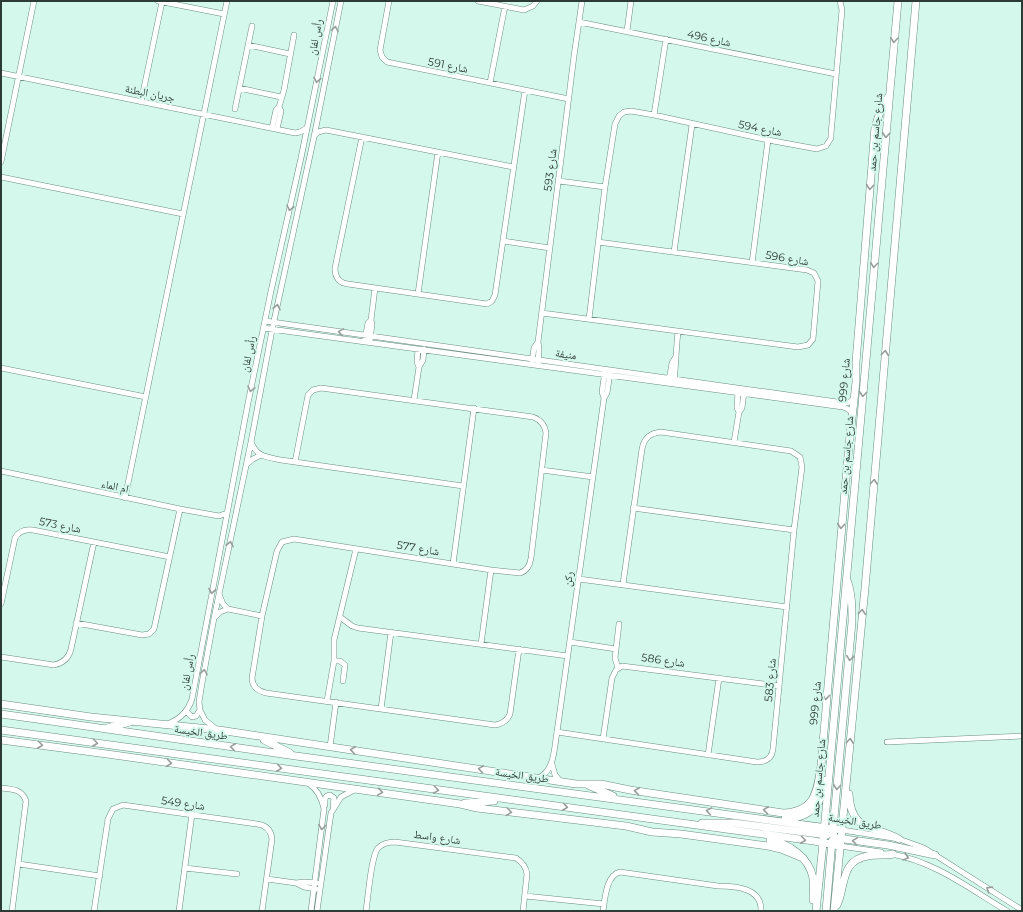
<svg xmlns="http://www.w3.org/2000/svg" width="1023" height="912" viewBox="0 0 1023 912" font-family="Montserrat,'Noto Naskh Arabic',sans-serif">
<rect width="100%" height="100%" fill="#d4f9ec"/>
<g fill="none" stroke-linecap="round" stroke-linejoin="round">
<defs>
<path id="street" d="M158,1L224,14
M389,1L380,50L382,57L387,62L569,99
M478,1L524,10L533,6L537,1
M579,22L836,74
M627,31L631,1
M248,45L290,54
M1,73L295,133L300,132L307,128
M490,83L505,6
M239,88L281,97
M141,102L162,2
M235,109L252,26
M654,115L666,39
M272,128L276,110L279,107L284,90L294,35
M277,129L281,111L279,107
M314,136L318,132L326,130L513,167
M362,137L335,268C335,277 339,283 348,284L487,304L492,301L495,295L525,90
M1,162L34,1
M1,177L183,214
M559,181L605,187
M503,241L550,248
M674,252L692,125
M752,263L768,140
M418,294L438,152
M542,313L798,347L808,345L813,339L818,281L814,273L807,270L598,242
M589,319L605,187L615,124L619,116L624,112L631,111L654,115L768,140L817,149L826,146L831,138V134L842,10L840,1
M265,321L844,403L850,402L854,398
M263,328L843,407L848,409L852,413
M365,339L368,323L371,320L375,288
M370,340L372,324L371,320
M532,362L534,348L538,342
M538,363L539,349L538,342L574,56L582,1
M419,367L423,360L424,349
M1,368L146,397
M669,381L672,363L675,358
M674,382C676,365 676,349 678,332
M738,392L737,408L739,412
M604,398L607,393L610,373
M414,400L419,367L417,362L418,349
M251,442C257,457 266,457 281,460L463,486
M734,442L739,412L742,408L744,392
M295,462L308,395L313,390L321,388L533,417C541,420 545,425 546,433L531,558C530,565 527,571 520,573L491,570L294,539L282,542L277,551L262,616L252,678C252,687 258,691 266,693L495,725C502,724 507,721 510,714L519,649
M247,464L253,459L261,455
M542,470L593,477
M1,471L180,509L219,516L227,513
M125,498L227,1
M633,508L794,530
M453,564L474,408
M579,579L787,607
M219,594L223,604L228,609
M1,604L15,538C19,531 25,529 33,530L170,557
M215,617L220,612L228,609L262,616
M340,617L352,626L358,628L568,656
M76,623L142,635L149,634L154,629L180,509
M570,642L616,649
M481,644L491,570
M1,657L54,665C63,663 69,658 71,649L94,542
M334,661H340L345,665L343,681
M618,668L615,658L619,624
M327,701L334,661V640L356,549
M381,709L391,632
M186,711L192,717L196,716L200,710
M167,724C179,720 188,711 192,699L248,403L271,291L301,158L333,1
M216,729L205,720L200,710L199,702L202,683L214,618L251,442L272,330L314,137L341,1
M557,732L757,762C766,762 772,758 773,749L794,530L802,467L800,457L791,451L661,432C650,433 644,438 642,449L623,584
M603,739L612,678L616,670L622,666L779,686
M887,742L1022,736
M330,747L336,702
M708,755L719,678
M552,764L555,775L561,782
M538,778C555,771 554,748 557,732L604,398L602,392L605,371
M308,783C317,789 322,798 324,809L311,911
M1,788C12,789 22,789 26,801L12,911
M325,805C325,800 324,796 330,795L334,798L333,806
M842,830L899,839L924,848L1022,910
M840,846L881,852
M891,854C934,861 970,889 1007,911
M19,864L100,876
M185,868L237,874
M267,879L296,883L304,882L317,883
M296,883L304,887L316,889
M525,896L604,904
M94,911L108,819L113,809L123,805L257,824C266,825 271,830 272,839L262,911
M179,911L192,814
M317,911L331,813L341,797L354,790
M366,911C368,898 371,856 378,848C383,843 389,842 395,842L516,858C522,862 526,866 527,874L523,911
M603,911C605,899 606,875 620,872L718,886C736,886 762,888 761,911"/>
<path id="secondary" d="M1,704L91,717L219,730L576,784H601L630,790L783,813C815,812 817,792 821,766L849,445L856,382V362L875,127L882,106L889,96
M1,714L296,756L842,830
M107,728L130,722
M1,730L814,841L840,846
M1,740L107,754L460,804L477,808L626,826L652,832L681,834L768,846L781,849L803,858
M264,740L290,753
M588,785L613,796
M849,794C851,833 874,825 899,839
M465,803L494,801
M785,819C799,819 817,812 821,796C822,791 822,786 823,780
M702,823H734L827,835
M837,838L888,845L935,855
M770,840C789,844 809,857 813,878C814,885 813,893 813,900
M840,846L834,839L833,829L852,622C852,607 852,593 847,580
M837,905C846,886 840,860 868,856C876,854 885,856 893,854
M816,911L823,843L898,1
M826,911L832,841
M834,911L865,588L916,1"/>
</defs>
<use href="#street" stroke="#6a8d81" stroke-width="6"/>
<use href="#secondary" stroke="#6a8d81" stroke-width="8"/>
<use href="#street" stroke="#fff" stroke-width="5"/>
<use href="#secondary" stroke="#fff" stroke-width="7"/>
</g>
<defs><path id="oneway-chevron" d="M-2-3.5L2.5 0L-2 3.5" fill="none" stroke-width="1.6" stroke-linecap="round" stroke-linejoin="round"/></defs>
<g stroke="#969d9a">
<use href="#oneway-chevron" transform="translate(335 29) rotate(-79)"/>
<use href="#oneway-chevron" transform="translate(894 40) rotate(95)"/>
<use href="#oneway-chevron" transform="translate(317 80) rotate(101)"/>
<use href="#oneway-chevron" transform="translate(886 135) rotate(95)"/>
<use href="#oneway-chevron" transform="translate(870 187) rotate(95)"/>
<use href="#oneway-chevron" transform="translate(290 208) rotate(103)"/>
<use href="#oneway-chevron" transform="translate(874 265) rotate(95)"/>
<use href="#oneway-chevron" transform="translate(277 307) rotate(-78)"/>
<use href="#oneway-chevron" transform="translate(341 332) rotate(-171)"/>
<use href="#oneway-chevron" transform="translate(885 353) rotate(-85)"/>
<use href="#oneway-chevron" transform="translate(251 389) rotate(102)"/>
<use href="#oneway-chevron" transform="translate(863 394) rotate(95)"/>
<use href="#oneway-chevron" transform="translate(874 482) rotate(-85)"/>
<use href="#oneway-chevron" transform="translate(841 526) rotate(95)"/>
<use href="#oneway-chevron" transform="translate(230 544) rotate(-78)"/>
<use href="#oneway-chevron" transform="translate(212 591) rotate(101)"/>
<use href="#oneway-chevron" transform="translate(862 612) rotate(-85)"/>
<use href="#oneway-chevron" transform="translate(850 658) rotate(96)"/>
<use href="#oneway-chevron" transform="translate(204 672) rotate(-80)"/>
<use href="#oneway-chevron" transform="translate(826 697) rotate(95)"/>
<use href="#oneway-chevron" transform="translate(850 741) rotate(-85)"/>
<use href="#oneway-chevron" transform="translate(95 743) rotate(7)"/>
<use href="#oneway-chevron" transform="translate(40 745) rotate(7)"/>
<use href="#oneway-chevron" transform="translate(233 747) rotate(-172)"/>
<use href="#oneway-chevron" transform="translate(353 750) rotate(-172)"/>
<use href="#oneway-chevron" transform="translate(169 763) rotate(8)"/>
<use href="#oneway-chevron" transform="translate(279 768) rotate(8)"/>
<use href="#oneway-chevron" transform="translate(481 769) rotate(-172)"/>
<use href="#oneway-chevron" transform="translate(837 787) rotate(95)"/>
<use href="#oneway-chevron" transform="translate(436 790) rotate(8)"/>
<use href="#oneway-chevron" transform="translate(637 791) rotate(-172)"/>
<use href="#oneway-chevron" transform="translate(380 792) rotate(8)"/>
<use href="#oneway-chevron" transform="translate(565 807) rotate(8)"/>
<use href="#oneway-chevron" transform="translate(766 810) rotate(-172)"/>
<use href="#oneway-chevron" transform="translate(709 811) rotate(-171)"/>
<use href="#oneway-chevron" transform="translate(509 812) rotate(7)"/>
<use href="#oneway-chevron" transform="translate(322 827) rotate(97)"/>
<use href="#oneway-chevron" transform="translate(803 840) rotate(7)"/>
<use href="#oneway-chevron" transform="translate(855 841) rotate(-172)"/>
<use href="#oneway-chevron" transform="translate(906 857) rotate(15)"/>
<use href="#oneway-chevron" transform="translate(989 889) rotate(-148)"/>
</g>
<g text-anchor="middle" stroke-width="4" stroke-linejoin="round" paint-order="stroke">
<g font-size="11" fill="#2c3b35" stroke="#d4f9ec">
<text transform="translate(315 37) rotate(-79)" y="4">رأس لفان</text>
<text transform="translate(709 38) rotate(12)" y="4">شارع 496</text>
<text transform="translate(448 65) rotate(11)" y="4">شارع 591</text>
<text transform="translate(150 93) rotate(11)" y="4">جريان البطنة</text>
<text transform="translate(760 128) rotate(11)" y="4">شارع 594</text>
<text transform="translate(875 132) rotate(-85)" y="4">شارع جاسم بن حمد</text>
<text transform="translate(550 170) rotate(-83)" y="4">شارع 593</text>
<text transform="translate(787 258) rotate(9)" y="4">شارع 596</text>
<text transform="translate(248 354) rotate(-78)" y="4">رأس لفان</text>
<text transform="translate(566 354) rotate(8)" y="4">منيفة</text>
<text transform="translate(844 380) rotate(-85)" y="4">شارع 999</text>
<text transform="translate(846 455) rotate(-85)" y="4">شارع جاسم بن حمد</text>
<text transform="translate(115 486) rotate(12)" y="4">ام الماء</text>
<text transform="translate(60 525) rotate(11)" y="4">شارع 573</text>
<text transform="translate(418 548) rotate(9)" y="4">شارع 577</text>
<text transform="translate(568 579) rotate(-82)" y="4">ركن</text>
<text transform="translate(663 660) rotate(8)" y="4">شارع 586</text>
<text transform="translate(187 672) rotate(-79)" y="4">رأس لفان</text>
<text transform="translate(770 680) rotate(-85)" y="4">شارع 583</text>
<text transform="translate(815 703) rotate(-85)" y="4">شارع 999</text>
<text transform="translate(201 732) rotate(8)" y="4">طريق الخيسة</text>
<text transform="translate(522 775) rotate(8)" y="4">طريق الخيسة</text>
<text transform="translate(818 778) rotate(-85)" y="4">شارع جاسم بن حمد</text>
<text transform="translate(183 803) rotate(8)" y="4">شارع 549</text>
<text transform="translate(855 821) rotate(9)" y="4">طريق الخيسة</text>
<text transform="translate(437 837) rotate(8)" y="4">شارع واسط</text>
</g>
</g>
<rect width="1023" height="912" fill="none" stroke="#2c3b35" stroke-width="4"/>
</svg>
